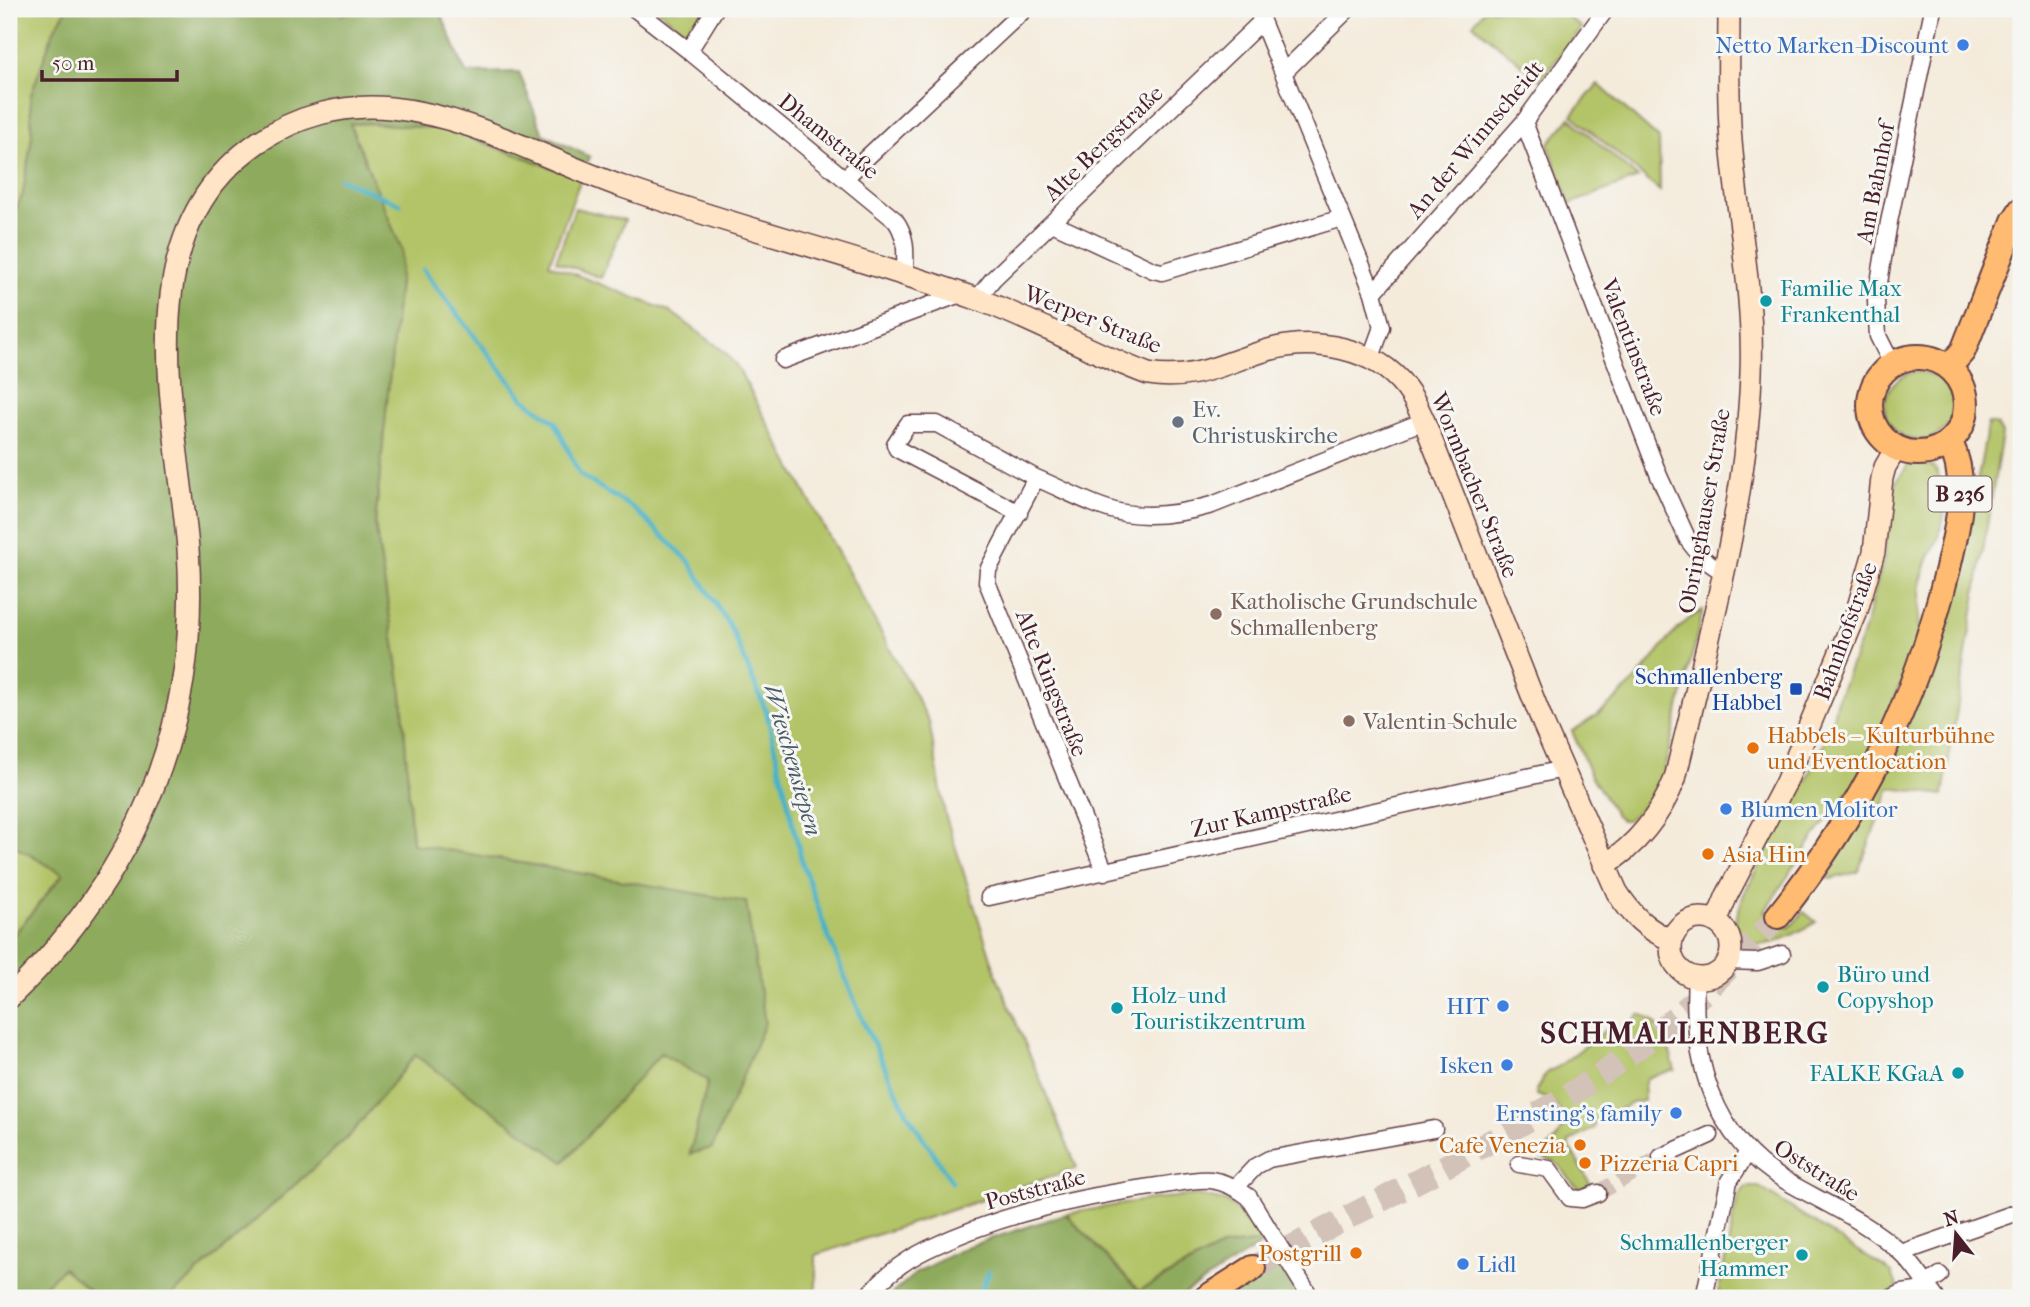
<svg xmlns="http://www.w3.org/2000/svg" width="2030" height="1307" viewBox="0 0 2030 1307" font-family="'IM FELL French Canon',serif">
<rect width="100%" height="100%" fill="#f6f6f2"/>
<filter id="ink" filterUnits="userSpaceOnUse"><feTurbulence type="fractalNoise" baseFrequency=".0143" numOctaves="2"/><feDisplacementMap in="SourceGraphic" scale="14" xChannelSelector="R" yChannelSelector="G"/><feConvolveMatrix kernelMatrix="1 2 1 2 8 2 1 2 1" color-interpolation-filters="sRGB"/></filter>
<filter id="wash" filterUnits="userSpaceOnUse"><feTurbulence type="fractalNoise" baseFrequency=".00686" numOctaves="4" result="noise"/><feDisplacementMap in="SourceGraphic" scale="28" xChannelSelector="R" yChannelSelector="G"/><feGaussianBlur stdDeviation="1.57" result="paint"/><feColorMatrix in="noise" values="0 0 0 0 0 0 0 0 0 0 0 0 0 0 0 0 0 1.4 0 .05"/><feComposite in="paint" operator="in"/></filter>
<g filter="url(#wash)">
<rect width="100%" height="100%" fill="#f4ebdb"/>
<path fill="#b3c467" stroke="#7e7249" stroke-width="2" d="M9,9H67L54,31L30,98L32,136L23,194L9,224Z
M656,9H704L689,34Z
M1485,9H1558L1582,28L1540,80L1473,24Z
M1598,84L1659,139L1660,191L1572,115Z
M1570,118L1638,178L1570,204L1548,144Z
M369,123L446,129L581,178L549,264L671,312L725,352L739,370L929,721L945,814L996,974L1077,1168L816,1255V1298H169L350,1135L415,1055L564,1162L660,1053L708,1081L690,1153L712,1148L746,902L412,845L402,694L375,524L402,251L350,124Z
M575,208L625,220L601,278L556,261Z
M1885 406a34 34 0 1 1 68 0a34 34 0 1 1-68 0Z
M1988,423L1997,425L2002,434L1943,795L1890,788L1858,872L1831,879L1824,876L1883,780L1932,669L1955,605Z
M1917,462L1932,466L1936,470L1943,488L1946,507L1939,537L1928,559L1921,581L1918,634L1891,709L1857,780L1813,838L1765,911L1789,928L1804,912L1816,922C1791,936 1773,948 1744,944L1738,935L1735,921L1744,894L1786,813L1807,780L1832,725L1836,703L1863,634L1884,558L1891,498L1896,482L1908,465Z
M1703,610L1662,778C1652,795 1643,809 1627,820H1622L1616,815L1590,774L1572,731C1601,715 1625,693 1646,668C1664,646 1677,624 1703,610Z
M9,843L63,874L9,941Z
M1639,1014C1664,1021 1669,1049 1675,1070C1649,1078 1642,1071 1644,1101L1632,1103L1595,1122L1594,1128L1569,1142V1146L1592,1187L1587,1191C1570,1188 1568,1172 1556,1163C1551,1160 1544,1158 1539,1157V1153C1569,1139 1571,1105 1537,1095L1536,1090L1547,1072L1558,1067L1607,1029L1615,1033L1624,1026L1629,1027Z
M1746,1187H1759L1892,1273L1898,1289L1880,1298H1717L1738,1196Z
M1198,1195L1228,1202L1267,1241L1221,1247L1139,1291L1066,1214L1152,1199Z
M63,1268L99,1298H31Z"/>
<path fill="#8eaa5c" stroke="#6c6444" stroke-width="2" d="M67,9H339L341,15L356,9H439L466,73L519,72L543,134L590,157L581,178L446,129L369,123L350,124L402,251L375,524L402,694L412,844L746,902L765,1023L712,1148L690,1154L708,1081L661,1053L564,1162L415,1055L350,1135L169,1298H99L63,1268L31,1298H9V941L63,874L9,843V224L23,194L32,136L30,98L54,30Z
M1066,1214L1139,1291L1221,1247L1267,1241L1177,1298H887L917,1272L966,1247Z
M1284,1264L1305,1298H1222Z"/>
<g fill="none" stroke-linecap="round" stroke-linejoin="round">
<path stroke="#47b2c5" stroke-width="5" d="M340,179L400,204
M423,270L523,398L555,422L580,475L633,508L689,561L732,630L766,711L802,862L828,936L866,1028L907,1113L952,1182
M978,1298L989,1272"/>
</g>
</g>
<g filter="url(#ink)">
<g fill="none" stroke-linecap="round" stroke-linejoin="round">
<path stroke="#d2c2b8" stroke-width="16" stroke-dasharray="16 8" stroke-linecap="butt" d="M1598,1193L1661,1157"/>
<path stroke="#d2c2b8" stroke-width="24" stroke-dasharray="24 12" stroke-linecap="butt" d="M1253,1268C1383,1196 1525,1133 1643,1044C1693,1006 1736,962 1778,916"/>
<defs>
<path id="street" d="M635,9L689,51L895,220C908,237 905,255 905,276
M1257,9L1373,293L1382,327L1370,360
M689,51L715,9
M1284,72L1348,9
M1524,122L1659,476L1688,540L1702,558L1724,573
M845,178L1025,9
M1052,223L1153,270L1162,272L1342,218
M1373,293L1524,122L1606,9
M977,299L993,279L1262,21
M783,360L960,294
M1892,364L1878,336L1876,301L1889,222L1933,9
M1019,513L897,449L895,444L908,424H937L1036,478
M1105,872L987,582L988,570L1036,478C1063,489 1096,508 1124,513C1153,518 1184,513 1212,505L1424,421
M989,897L1563,769
M1728,961L1758,962L1782,954
M1696,977C1691,1058 1712,1138 1786,1181C1824,1203 1868,1222 1900,1252C1914,1264 1925,1283 1936,1298
M1661,1157L1710,1135
M1519,1164L1549,1169L1570,1198L1582,1199L1598,1193
M1236,1187L1256,1166L1269,1159L1434,1129
M1901,1253L2021,1211
M866,1298C882,1278 905,1260 928,1249C1000,1214 1079,1197 1158,1186C1175,1184 1194,1178 1211,1180C1226,1182 1237,1188 1249,1197L1311,1298
M1704,1298L1729,1181L1748,1152
M1892,1298L1902,1293L1917,1291L1940,1275"/>
<path id="secondary" d="M1604,865C1636,847 1661,814 1675,779C1706,646 1746,511 1751,374C1754,299 1739,225 1732,152C1727,105 1729,56 1729,9
M1671 948a30 30 0 1 1 60 0a30 30 0 1 1-60 0Z
M1716,922L1727,895L1786,782L1856,614L1874,552L1882,478L1885,467L1896,448
M9,998C99,911 162,805 183,680C190,637 191,593 188,549C177,414 124,236 257,143C296,116 344,103 391,108C473,116 546,160 623,187C739,228 859,257 974,298C1034,319 1089,352 1148,374C1195,382 1225,362 1268,350C1314,337 1375,347 1406,388C1414,398 1419,410 1424,421L1543,723L1617,892C1631,914 1647,931 1672,940"/>
<path id="primary" d="M1870 405a48 48 0 1 1 96 0a48 48 0 1 1-96 0Z
M1949,367L1963,351L2014,221L2021,210
M1778,916C1863,809 1914,705 1947,572C1957,530 1970,483 1950,442
M1206,1298L1253,1268"/>
</defs>
<use href="#street" stroke="#643e45" stroke-width="19"/>
<use href="#secondary" stroke="#643e45" stroke-width="24"/>
<use href="#primary" stroke="#643e45" stroke-width="28"/>
<use href="#street" stroke="#fff" stroke-width="16"/>
<use href="#secondary" stroke="#ffe4c6" stroke-width="21"/>
<use href="#primary" stroke="#febb71" stroke-width="24"/>
</g>
</g>
<g fill="#3f7fe0" stroke="#f6f6f2" stroke-width="2.5">
<circle cx="1963" cy="45" r="7"/>
<circle cx="1726" cy="809" r="7"/>
<circle cx="1503" cy="1006" r="7"/>
<circle cx="1507" cy="1065" r="7"/>
<circle cx="1676" cy="1113" r="7"/>
<circle cx="1463" cy="1264" r="7"/>
</g>
<g fill="#0f9aa8" stroke="#f6f6f2" stroke-width="2.5">
<circle cx="1766" cy="301" r="7"/>
<circle cx="1823" cy="987" r="7"/>
<circle cx="1117" cy="1008" r="7"/>
<circle cx="1958" cy="1073" r="7"/>
<circle cx="1802" cy="1255" r="7"/>
</g>
<circle fill="#6b7280" stroke="#f6f6f2" stroke-width="2.5" cx="1178" cy="422" r="7"/>
<g fill="#8d6e63" stroke="#f6f6f2" stroke-width="2.5">
<circle cx="1216" cy="614" r="7"/>
<circle cx="1349" cy="721" r="7"/>
</g>
<rect fill="#1a4fb4" stroke="#f6f6f2" stroke-width="2.5" x="1789" y="682" width="14" height="14" rx="3.5"/>
<g fill="#e8710a" stroke="#f6f6f2" stroke-width="2.5">
<circle cx="1753" cy="748" r="7"/>
<circle cx="1708" cy="854" r="7"/>
<circle cx="1580" cy="1145" r="7"/>
<circle cx="1585" cy="1163" r="7"/>
<circle cx="1356" cy="1253" r="7"/>
</g>
<g text-anchor="middle" stroke-width="6" stroke-linejoin="round" paint-order="stroke">
<rect fill="#f6f6f2" stroke="#7e6067" stroke-width="2" x="1928.5" y="476.5" width="63" height="35" rx="5"/>
<g font-size="21" font-weight="bold" fill="#4a1f2b">
<text x="1960" y="501">B 236</text>
</g>
<g font-size="23" fill="#366cbe" stroke="#f6f6f2" text-anchor="end">
<text x="1949" y="53">Netto Marken-Discount</text>
<text x="1740" y="817" text-anchor="start">Blumen Molitor</text>
<text x="1489" y="1014">HIT</text>
<text x="1493" y="1073">Isken</text>
<text x="1662" y="1121">Ernsting's family</text>
<text x="1477" y="1272" text-anchor="start">Lidl</text>
</g>
<g font-size="23" fill="#4a1f2b" stroke="#f6f6f2">
<text transform="translate(829 136) rotate(39)" y="8">Dhamstraße</text>
<text transform="translate(1475 139) rotate(-50)" y="8">An der Winnscheidt</text>
<text transform="translate(1103 143) rotate(-44)" y="8">Alte Bergstraße</text>
<text transform="translate(1875 183) rotate(-79)" y="8">Am Bahnhof</text>
<text transform="translate(1093 319) rotate(22)" y="8">Werper Straße</text>
<text transform="translate(1634 347) rotate(69)" y="8">Valentinstraße</text>
<text transform="translate(1475 485) rotate(68)" y="8">Wormbacher Straße</text>
<text transform="translate(1704 511) rotate(-80)" y="8">Obringhauser Straße</text>
<text transform="translate(1845 631) rotate(-70)" y="8">Bahnhofstraße</text>
<text transform="translate(1052 683) rotate(68)" y="8">Alte Ringstraße</text>
<text transform="translate(1271 811) rotate(-13)" y="8">Zur Kampstraße</text>
<text transform="translate(1817 1170) rotate(32)" y="8">Oststraße</text>
<text transform="translate(1035 1189) rotate(-15)" y="8">Poststraße</text>
</g>
<g font-size="23" fill="#0d838f" stroke="#f6f6f2" text-anchor="start">
<text x="1780" y="296">Familie Max<tspan x="1780" dy="26">Frankenthal</tspan></text>
<text x="1837" y="982">Büro und<tspan x="1837" dy="26">Copyshop</tspan></text>
<text x="1131" y="1003">Holz- und<tspan x="1131" dy="26">Touristikzentrum</tspan></text>
<text x="1944" y="1081" text-anchor="end">FALKE KGaA</text>
<text x="1788" y="1250" text-anchor="end">Schmallenberger<tspan x="1788" dy="26">Hammer</tspan></text>
</g>
<g font-size="23" fill="#5b616d" stroke="#f6f6f2" text-anchor="start">
<text x="1192" y="417">Ev.<tspan x="1192" dy="26">Christuskirche</tspan></text>
</g>
<g font-size="23" fill="#785e54" stroke="#f6f6f2" text-anchor="start">
<text x="1230" y="609">Katholische Grundschule<tspan x="1230" dy="26">Schmallenberg</tspan></text>
<text x="1363" y="729">Valentin-Schule</text>
</g>
<g font-size="23" fill="#164399" stroke="#f6f6f2" text-anchor="end">
<text x="1782" y="684">Schmallenberg<tspan x="1782" dy="26">Habbel</tspan></text>
</g>
<g font-size="23" fill="#c56008" stroke="#f6f6f2" text-anchor="start">
<text x="1767" y="743">Habbels – Kulturbühne<tspan x="1767" dy="26">und Eventlocation</tspan></text>
<text x="1722" y="862">Asia Hin</text>
<text x="1566" y="1153" text-anchor="end">Cafe Venezia</text>
<text x="1599" y="1171">Pizzeria Capri</text>
<text x="1342" y="1261" text-anchor="end">Postgrill</text>
</g>
<g font-size="24" font-style="italic" fill="#495a69" stroke="#f6f6f2">
<text transform="translate(793 760) rotate(74)" y="8">Wieschensiepen</text>
</g>
<g font-size="30" font-weight="bold" letter-spacing="2" fill="#4a1f2b" stroke="#f6f6f2">
<text x="1685" y="1043">SCHMALLENBERG</text>
</g>
</g>
<rect width="2030" height="1307" fill="none" stroke="#f6f6f2" stroke-width="35"/>
<g transform="translate(1956 1234) rotate(343)" stroke="#f6f6f2" stroke-width="5" paint-order="stroke">
<path d="M0-5L12 26L0 18L-12 26Z" fill="#4a1f2b"/>
<text y="-10" font-size="19" font-weight="bold" text-anchor="middle" fill="#4a1f2b">N</text>
</g>
<path d="M42 70v10h135v-10" fill="none" stroke="#4a1f2b" stroke-width="3.5"/>
<text x="52" y="70" font-size="21" fill="#4a1f2b" stroke="#f6f6f2" stroke-width="5" paint-order="stroke">50 m</text>
</svg>
